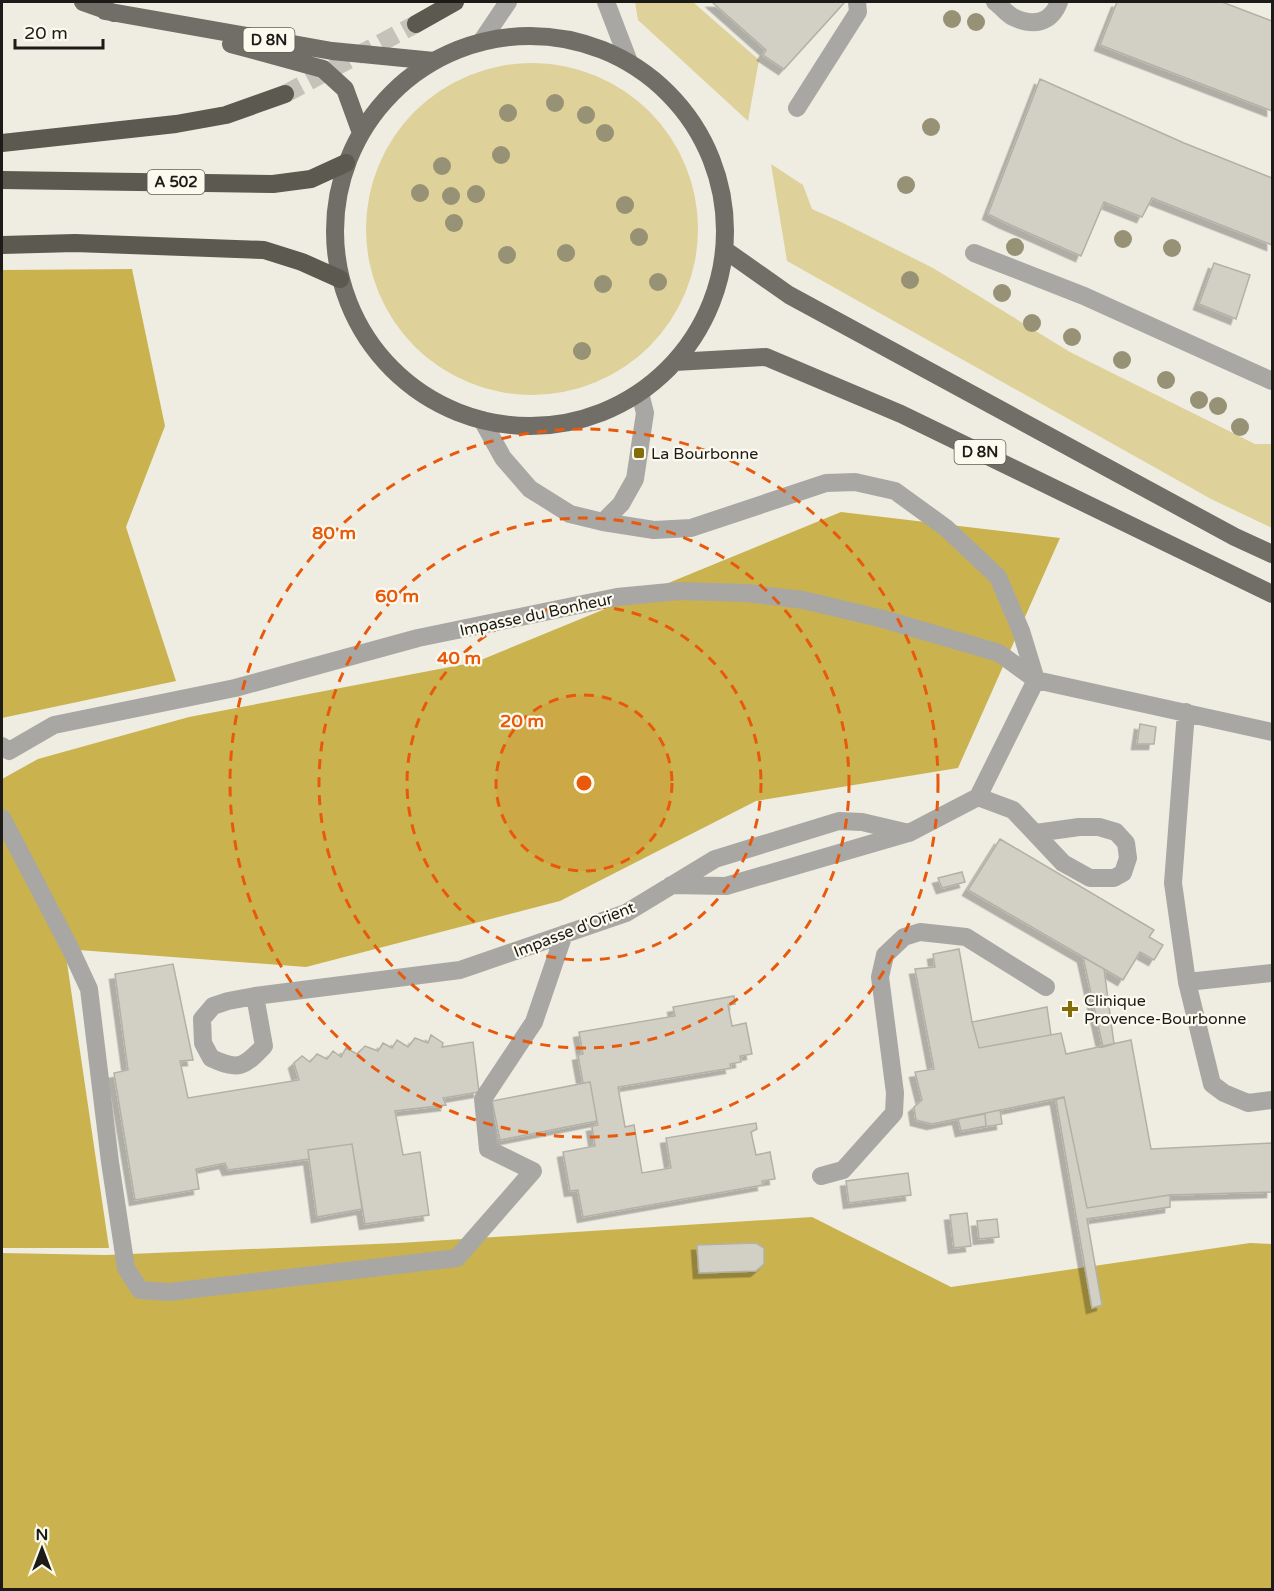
<svg xmlns="http://www.w3.org/2000/svg" width="1274" height="1591" viewBox="0 0 1274 1591" font-family="'Varela Round',sans-serif">
<defs>
<filter id="shadow"><feDropShadow dx="-5.5" dy="5.5" stdDeviation="0" flood-color="#0004"/></filter>
</defs>
<rect width="100%" height="100%" fill="#efede2"/>
<path fill="#ded199" d="M635,2H693L759,60L748,121L638,20Z
M366 229a166 166 0 1 1 332 0a166 166 0 1 1-332 0Z
M771,164L803,185L812,209L839,221L933,268L1070,352L1255,444H1272V528L1211,499L787,261Z"/>
<path fill="#cab34f" d="M132,269L165,426L126,527L176,681L2,718V270Z
M841,512L1060,538L958,768L756,801L560,901L306,967L65,949L109,1248H2V779L38,759L189,717L476,662Z
M812,1217L951,1287L1250,1243L1272,1244V1589L2,1590V1253L106,1255L399,1243Z"/>
<path fill="#d2d0c5" stroke="#b3b1a6" stroke-width="1.5" filter="url(#shadow)" d="M712,2H843L844,3L784,69L763,55L766,50Z
M1117,2H1222L1272,21V111L1100,45Z
M1040,79L1184,143L1272,178V245L1152,198L1142,217L1104,202L1081,256L1004,222L988,214Z
M1214,263L1250,275L1236,319L1199,304Z
M1140,724L1156,727L1154,744H1137Z
M1000,839L1154,930L1149,937L1163,945L1154,960L1140,952L1123,980L968,890Z
M962,872L965,882L942,888L938,878Z
M959,949L972,1022L979,1048L1061,1033L1066,1054L1131,1040L1151,1149L1272,1143V1192L1170,1195L1087,1208L1064,1097L932,1124L916,1120L914,1107L922,1100L915,1072L934,1069L915,969L935,967L933,954Z
M1083,957L1104,969L1114,1044L1103,1047Z
M173,964L193,1060L180,1061L188,1098L299,1080L294,1063L302,1056L310,1062L317,1054L327,1059L333,1051L341,1057L346,1048L357,1054L365,1046L378,1051L383,1043L392,1048L397,1040L408,1047L415,1038L428,1043L431,1035L443,1043L442,1047L473,1042L479,1092L443,1098L446,1105L395,1111L403,1155L420,1152L429,1215L365,1224L352,1144L308,1150L309,1159L228,1170L225,1163L196,1169L199,1189L135,1200L114,1073L128,1070L115,974Z
M734,996L735,1004L728,1005L732,1026L746,1023L752,1054L740,1056L741,1062L730,1064L731,1068L618,1087L625,1127L634,1125L642,1173L671,1168L666,1138L756,1123L757,1129L751,1132L756,1155L770,1152L775,1179L762,1181L763,1185L583,1217L578,1190L570,1191L563,1152L595,1146L592,1126L598,1125L597,1121L590,1082L583,1083L578,1055L583,1054L579,1032L675,1016L673,1007Z
M1047,1007L1051,1035L979,1048L972,1022Z
M590,1082L597,1121L500,1140L492,1101Z
M1064,1097L1087,1208L1170,1195V1207L1087,1219L1102,1305L1092,1308L1056,1100Z
M1000,1110L1002,1124L961,1131L958,1119Z
M985,1114L986,1126L961,1131L958,1119Z
M352,1144L362,1209L317,1217L308,1150Z
M908,1173L911,1195L849,1203L846,1181Z
M967,1213L971,1246L954,1248L950,1215Z
M997,1219L999,1237L979,1239L977,1221Z
M756,1243L764,1248V1264L756,1271L699,1273L697,1245Z"/>
<g fill="none" stroke-linecap="round" stroke-linejoin="round">
<path stroke="#c5c3b9" stroke-width="18" stroke-dasharray="18 9" stroke-linecap="butt" d="M285,94L416,24"/>
<path stroke="#a8a7a3" stroke-width="18" d="M995,2C1001,6 1007,14 1013,17C1034,27 1051,23 1059,2
M797,108L858,12L857,2
M974,253L1084,296L1272,381
M482,420L503,458L530,489L570,514L603,522L654,530L691,528L826,483L855,482L895,491L946,528L998,577L1021,631L1036,680L978,797
M603,522L621,504L635,479L645,413L640,393
M1186,712L1173,883L1187,982L1212,1084L1224,1093L1248,1103L1272,1100
M2,746L9,751L54,725L235,688L418,638L617,597L680,591L746,593L803,600L883,619L999,653L1036,680L1272,732
M978,797L1013,810L1063,863L1090,878H1114L1123,873L1128,858L1126,843L1116,832L1099,827H1079L1036,833
M2,818L70,948L89,989L110,1162L126,1268L140,1290L169,1292L457,1258L533,1171L488,1149L483,1099L534,1022L564,934
M671,885L726,886L908,833
M1187,982L1272,973
M255,996L264,1046C244,1067 239,1071 211,1058L203,1043L202,1019L213,1006L228,1001L255,996L460,970L626,913L715,859L839,821L862,822L909,833L978,797
M821,1176L843,1170L894,1113L895,1093L880,977L885,955L904,937L920,932L966,937L1046,987"/>
<path stroke="#a8a7a3" stroke-width="18" d="M606,2L629,62
M481,42L508,2"/>
<path stroke="#706e66" stroke-width="18" d="M83,2L114,13
M105,11L332,51L434,61
M335 231a195 195 0 1 1 390 0a195 195 0 1 1-390 0Z
M231,44L323,69L345,89L361,133
M725,250L789,295L1235,537L1272,554
M675,362L766,357L901,414L1272,594"/>
<path stroke="#5b5950" stroke-width="18" d="M416,24L455,2
M2,143L176,124L226,115L285,94
M2,180L273,184L311,179L346,163
M2,245L75,243L264,250L302,262L340,279"/>
</g>
<g fill="#979175">
<circle cx="952" cy="19" r="9"/>
<circle cx="976" cy="22" r="9"/>
<circle cx="555" cy="103" r="9"/>
<circle cx="508" cy="113" r="9"/>
<circle cx="586" cy="115" r="9"/>
<circle cx="931" cy="127" r="9"/>
<circle cx="605" cy="133" r="9"/>
<circle cx="501" cy="155" r="9"/>
<circle cx="442" cy="166" r="9"/>
<circle cx="906" cy="185" r="9"/>
<circle cx="420" cy="193" r="9"/>
<circle cx="476" cy="194" r="9"/>
<circle cx="451" cy="196" r="9"/>
<circle cx="625" cy="205" r="9"/>
<circle cx="454" cy="223" r="9"/>
<circle cx="639" cy="237" r="9"/>
<circle cx="1123" cy="239" r="9"/>
<circle cx="1015" cy="247" r="9"/>
<circle cx="1172" cy="248" r="9"/>
<circle cx="566" cy="253" r="9"/>
<circle cx="507" cy="255" r="9"/>
<circle cx="910" cy="280" r="9"/>
<circle cx="658" cy="282" r="9"/>
<circle cx="603" cy="284" r="9"/>
<circle cx="1002" cy="293" r="9"/>
<circle cx="1032" cy="323" r="9"/>
<circle cx="1072" cy="337" r="9"/>
<circle cx="582" cy="351" r="9"/>
<circle cx="1122" cy="360" r="9"/>
<circle cx="1166" cy="380" r="9"/>
<circle cx="1199" cy="400" r="9"/>
<circle cx="1218" cy="406" r="9"/>
<circle cx="1240" cy="427" r="9"/>
</g>
<circle cx="584" cy="783" r="88" fill="#e8590c" fill-opacity=".12"/>
<g fill="none" stroke="#e8590c" stroke-width="3" stroke-dasharray="10 8">
<circle cx="584" cy="783" r="88"/>
<circle cx="584" cy="783" r="177"/>
<circle cx="584" cy="783" r="265"/>
<circle cx="584" cy="783" r="354"/>
</g>
<g fill="#816e0b" stroke="#fcfaef" stroke-width="2">
<rect x="633" y="447" width="12" height="12" rx="3"/>
<path d="M1067 1000h6v6h6v6h-6v6h-6v-6h-6v-6h6z"/>
</g>
<g text-anchor="middle" stroke-width="4.5" stroke-linejoin="round" paint-order="stroke">
<g fill="#fcfaef" stroke="#5f5e58" stroke-width="1.5">
<rect x="243.5" y="28" width="51" height="24" rx="4.5"/>
<rect x="147.5" y="170" width="57" height="24" rx="4.5"/>
<rect x="954.5" y="440" width="51" height="24" rx="4.5"/>
</g>
<g font-size="15" font-weight="bold" fill="#1c1b17">
<text x="269" y="45">D 8N</text>
<text x="176" y="187">A 502</text>
<text x="980" y="457">D 8N</text>
</g>
<g font-size="16" fill="#1c1b17" stroke="#fcfaef" text-anchor="start">
<text x="651" y="459">La Bourbonne</text>
<text x="1084" y="1006">Clinique<tspan x="1084" dy="18">Provence-Bourbonne</tspan></text>
</g>
<g font-size="16" fill="#1c1b17" stroke="#fcfaef">
<text transform="translate(536 614) rotate(-12)" y="6">Impasse du Bonheur</text>
<text transform="translate(574 929) rotate(-21)" y="6">Impasse d'Orient</text>
</g>
</g>
<circle cx="584" cy="783" r="9" fill="#e8590c" stroke="#fcfaef" stroke-width="3"/>
<g font-size="18" text-anchor="middle" font-weight="bold" fill="#e8590c" stroke="#fcfaef" stroke-width="4.5" stroke-linejoin="round" paint-order="stroke">
<text x="334" y="539">80 m</text>
<text x="397" y="602">60 m</text>
<text x="459" y="664">40 m</text>
<text x="522" y="727">20 m</text>
</g>
<rect width="1274" height="1591" fill="none" stroke="#1c1b17" stroke-width="6"/>
<g transform="translate(42 1549)" stroke="#fcfaef" stroke-width="4.5" paint-order="stroke">
<path d="M0-4.5L10 22L0 15L-10 22Z" fill="#1c1b17"/>
<text y="-9" font-size="16" font-weight="bold" text-anchor="middle" fill="#1c1b17">N</text>
</g>
<path d="M15 39v9h88v-9" fill="none" stroke="#1c1b17" stroke-width="3"/>
<text x="24" y="39" font-size="18" fill="#1c1b17" stroke="#fcfaef" stroke-width="4.5" paint-order="stroke">20 m</text>
</svg>
